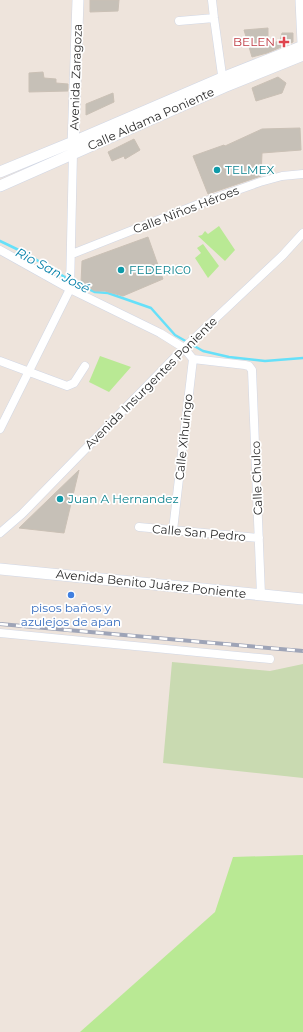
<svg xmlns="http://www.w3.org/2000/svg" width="303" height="1032" viewBox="0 0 303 1032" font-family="Montserrat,sans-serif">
<rect width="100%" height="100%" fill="#eee4dc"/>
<path fill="#b9e994" d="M219,226L235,250L225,261L198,236L202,235L205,231L208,234Z
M203,244L219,266L208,278L195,258L201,253L197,248Z
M100,356L131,367L109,392L89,382Z
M303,855V1032H80L215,912L233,857Z"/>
<path fill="#c9dab1" d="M172,662L270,671L303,664V778L163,763Z"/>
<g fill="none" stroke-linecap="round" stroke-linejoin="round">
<path stroke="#66e0f9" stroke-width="2.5" d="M0,241L25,253L68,279
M72,281L95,292L108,293L151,308L175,335L203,351L229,357L265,361L303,358"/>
</g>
<path fill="#c6c0b7" stroke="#cac0b5" d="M90,0H119L118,11L90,12Z
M268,28V44L280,41L282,33H293V42L267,53L252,57L244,30Z
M43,72L44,78L56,79V83L68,84V91L29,92V73Z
M278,77L286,83L282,93L256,101L252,88Z
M113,93L114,102L86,115V104Z
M300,128L301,150L262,153L261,176L208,194L193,156L224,145L225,146L262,129Z
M134,139L140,150L125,159L124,156L112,161L108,152Z
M148,237L163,279L123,296L105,291H95L81,283L82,261Z
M79,470L64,533L19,528Z"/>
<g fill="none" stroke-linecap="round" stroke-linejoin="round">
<defs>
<path id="minor" d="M212,0L214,18L223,82
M179,21L214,18
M0,250L70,289L160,333L184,348L193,359L173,530
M72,254L209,200L260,182L282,176L303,174
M193,359L245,365L249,366L252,370L261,595
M0,361L67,386L74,383L85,366
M0,429L70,289L73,153
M139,527L259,538
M0,533L22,514L184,348L283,255L303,233
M0,633L270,659"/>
<path id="secondary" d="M301,0L303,43
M73,147L78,0
M0,172L73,142L222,78L303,46
M0,186L224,87L303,55
M0,569L303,599"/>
</defs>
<use href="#minor" stroke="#d1d7e5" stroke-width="9"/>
<use href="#secondary" stroke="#d1d7e5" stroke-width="12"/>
<use href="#minor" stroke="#fff" stroke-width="8"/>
<use href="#secondary" stroke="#fff" stroke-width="11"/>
<defs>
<path id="rail" d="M0,624L303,651"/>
</defs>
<use href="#rail" stroke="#9ea4b7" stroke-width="4"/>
<use href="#rail" stroke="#fff" stroke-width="2.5" stroke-dasharray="8" stroke-linecap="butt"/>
</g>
<path fill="#e0444e" stroke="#fff" stroke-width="1.5" d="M282 36h4v4h4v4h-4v4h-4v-4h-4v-4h4z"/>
<g fill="#0f9aa8" stroke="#fff" stroke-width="1.5">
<circle cx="217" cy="170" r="4"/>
<circle cx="121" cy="270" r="4"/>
<circle cx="60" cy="499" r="4"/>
</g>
<circle fill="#3f7fe0" stroke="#fff" stroke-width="1.5" cx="71" cy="595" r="4"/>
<g text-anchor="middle" stroke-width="3.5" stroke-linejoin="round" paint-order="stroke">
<g font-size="12" fill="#be3a42" stroke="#fff" text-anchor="end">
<text x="275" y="46">BELEN</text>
</g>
<g font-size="12" fill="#2b2b2b" stroke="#fff">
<text transform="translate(76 77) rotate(-88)" y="4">Avenida Zaragoza</text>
<text transform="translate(151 119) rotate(-24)" y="4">Calle Aldama Poniente</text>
<text transform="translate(186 210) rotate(-21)" y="4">Calle Niños Héroes</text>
<text transform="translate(151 383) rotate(-45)" y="4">Avenida Insurgentes Poniente</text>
<text transform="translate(184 437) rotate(-84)" y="4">Calle Xihuingo</text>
<text transform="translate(257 478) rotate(-92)" y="4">Calle Chulco</text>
<text transform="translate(199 533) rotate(5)" y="4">Calle San Pedro</text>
<text transform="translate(151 584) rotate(6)" y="4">Avenida Benito Juárez Poniente</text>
</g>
<g font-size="12" fill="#0d838f" stroke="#fff" text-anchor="start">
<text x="225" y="174">TELMEX</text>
<text x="129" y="274">FEDERIC0</text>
<text x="68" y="503">Juan A Hernandez</text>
</g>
<g font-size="12" fill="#366cbe" stroke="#fff">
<text x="71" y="612">pisos baños y<tspan x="71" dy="14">azulejos de apan</tspan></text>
</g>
<g font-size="13" font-style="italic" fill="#027fa8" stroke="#fff">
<text transform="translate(53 270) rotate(28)" y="5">Rio San José</text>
</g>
</g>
</svg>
